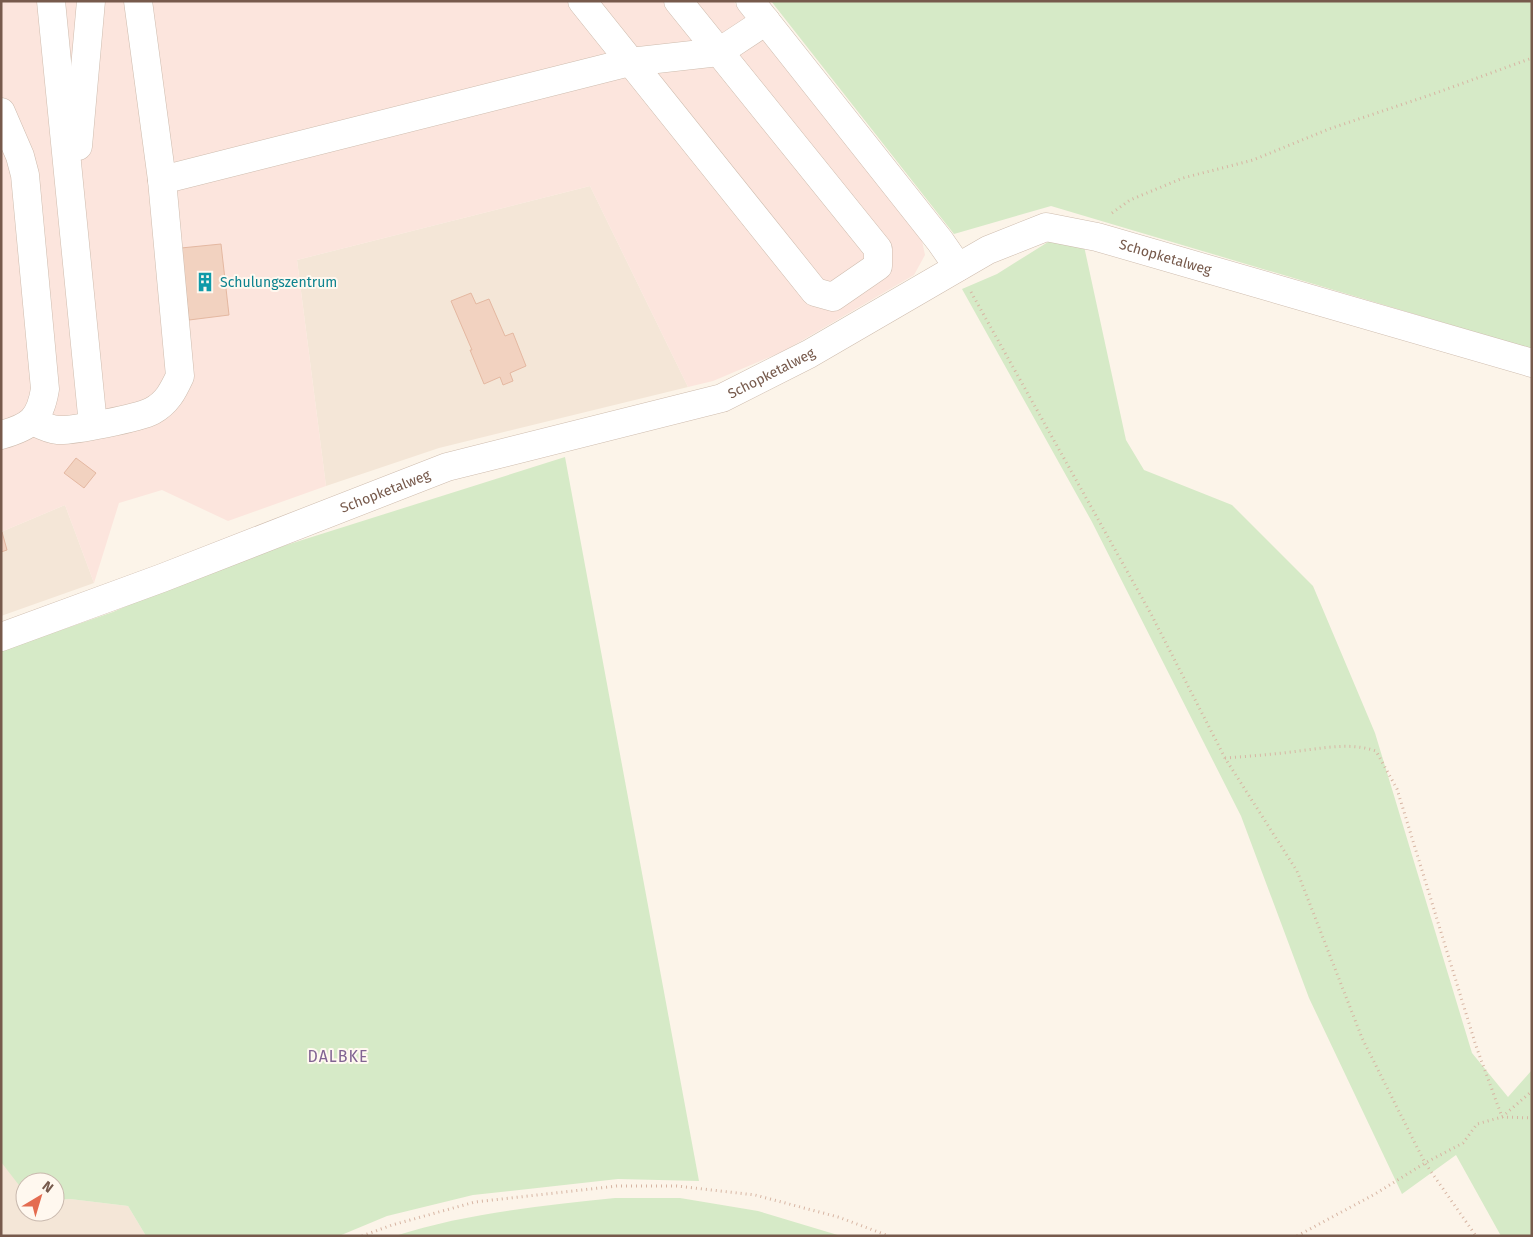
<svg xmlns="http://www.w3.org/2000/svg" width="1533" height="1237" viewBox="0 0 1533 1237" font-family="'Fira Sans',sans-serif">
<rect width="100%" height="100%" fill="#fcf4e9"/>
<path fill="#f4e6d7" d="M590,186L688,387L439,448L326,486L297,260Z
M65,505L94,583L1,616V532Z
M1,1162L25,1190V1212H55V1200L70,1199L128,1206L146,1236H1Z"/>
<path fill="#fce5dd" d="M1,1H733L921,236L925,255L914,275L784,351L713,381L688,387L590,186L297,260L326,486L228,521L162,490L119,503L94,583L65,505L1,532Z"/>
<path fill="#d6eac7" d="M771,1H1532V349L1051,206L954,234Z
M1056,237L1084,246L1126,440L1144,470L1232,505L1313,586L1375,733L1472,1053L1508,1097L1532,1070V1236H1501L1456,1155L1402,1194L1309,998L1241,816L1092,522L962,289L997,274Z
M565,457L699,1181L618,1179L473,1195L387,1216L339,1236H146L128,1206L70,1199L55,1200V1182H25V1190L22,1189L1,1162V651L113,612L195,576L233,562Z
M615,1198H680L758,1211L841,1236H395C466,1213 541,1206 615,1198Z"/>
<path fill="#f2d2c0" stroke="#e4b8a1" d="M221,244L229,315L189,320L181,248Z
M471,293L476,304L489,299L505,336L513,333L526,366L510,373L513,381L503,385L500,377L484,384L470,350H472L451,301Z
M76,458L96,473L84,488L64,473Z
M2,532L7,550L1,552V533Z"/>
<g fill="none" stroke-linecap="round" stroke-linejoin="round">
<defs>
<g id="minor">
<path d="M51,1L93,425"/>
<path d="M582,1L815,292L833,297L878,266V249L678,1"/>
<path d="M750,1L940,241L958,267"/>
<path d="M1,112L20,156L25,175L45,389C40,420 30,427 1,435"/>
<path d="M78,146L91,1"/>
<path d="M162,180L630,62L719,52L766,21"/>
<path d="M33,421C41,425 48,429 58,430C72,431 139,418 152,411C167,403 173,391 180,376L162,180L138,1"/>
<path id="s1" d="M1,637L162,578L447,467L722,398L809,354L988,250L1046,227L1097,237L1532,363"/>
</g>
</defs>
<use href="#minor" stroke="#cebcae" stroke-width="29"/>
<path stroke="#d7b5a3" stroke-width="3" stroke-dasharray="1 4" stroke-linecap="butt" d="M1112,213L1130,200L1183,178L1253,160L1329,129L1436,93L1532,58
M971,292L1151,614L1225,758L1297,871L1362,1038L1425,1163L1476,1236
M1225,758C1252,756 1279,754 1306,750C1331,747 1352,743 1376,751L1397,789L1476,1046L1502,1117L1532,1118
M362,1236L392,1225L475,1202L617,1186H677L755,1195L838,1217L889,1236
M1297,1236L1375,1194L1425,1163L1463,1143L1477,1124L1502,1117L1532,1091"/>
<use href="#minor" stroke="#fff" stroke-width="28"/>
</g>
<defs>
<symbol id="building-bare" viewBox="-9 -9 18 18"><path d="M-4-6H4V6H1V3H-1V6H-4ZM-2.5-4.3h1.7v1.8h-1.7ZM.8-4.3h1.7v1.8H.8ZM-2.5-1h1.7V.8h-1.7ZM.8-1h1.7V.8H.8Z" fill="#0f9aa8" stroke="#fff8ef" stroke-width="2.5" paint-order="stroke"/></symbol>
</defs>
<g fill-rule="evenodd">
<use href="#building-bare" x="191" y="268" width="28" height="28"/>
</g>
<g text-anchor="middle" stroke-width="4" stroke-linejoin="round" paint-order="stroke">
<g font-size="14" fill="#775a4c" stroke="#fff8ef">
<text dy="5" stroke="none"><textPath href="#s1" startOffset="1251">Schopketalweg</textPath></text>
<text dy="5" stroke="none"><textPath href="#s1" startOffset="816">Schopketalweg</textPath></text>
<text dy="5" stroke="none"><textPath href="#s1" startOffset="411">Schopketalweg</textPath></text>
</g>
<g font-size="14" fill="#0d838f" stroke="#fff8ef" text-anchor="start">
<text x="220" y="287">Schulungszentrum</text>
</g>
<g font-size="16" letter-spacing="1" fill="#816493" stroke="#fff8ef">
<text x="338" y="1062">DALBKE</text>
</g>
</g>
<rect width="1533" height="1237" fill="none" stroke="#775a4c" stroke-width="5"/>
<g transform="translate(40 1197) rotate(38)"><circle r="24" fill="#fff8ef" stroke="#c9b9ae"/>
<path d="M0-4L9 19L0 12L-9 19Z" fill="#e46c50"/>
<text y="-8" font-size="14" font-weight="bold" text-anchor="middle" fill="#775a4c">N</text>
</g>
</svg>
